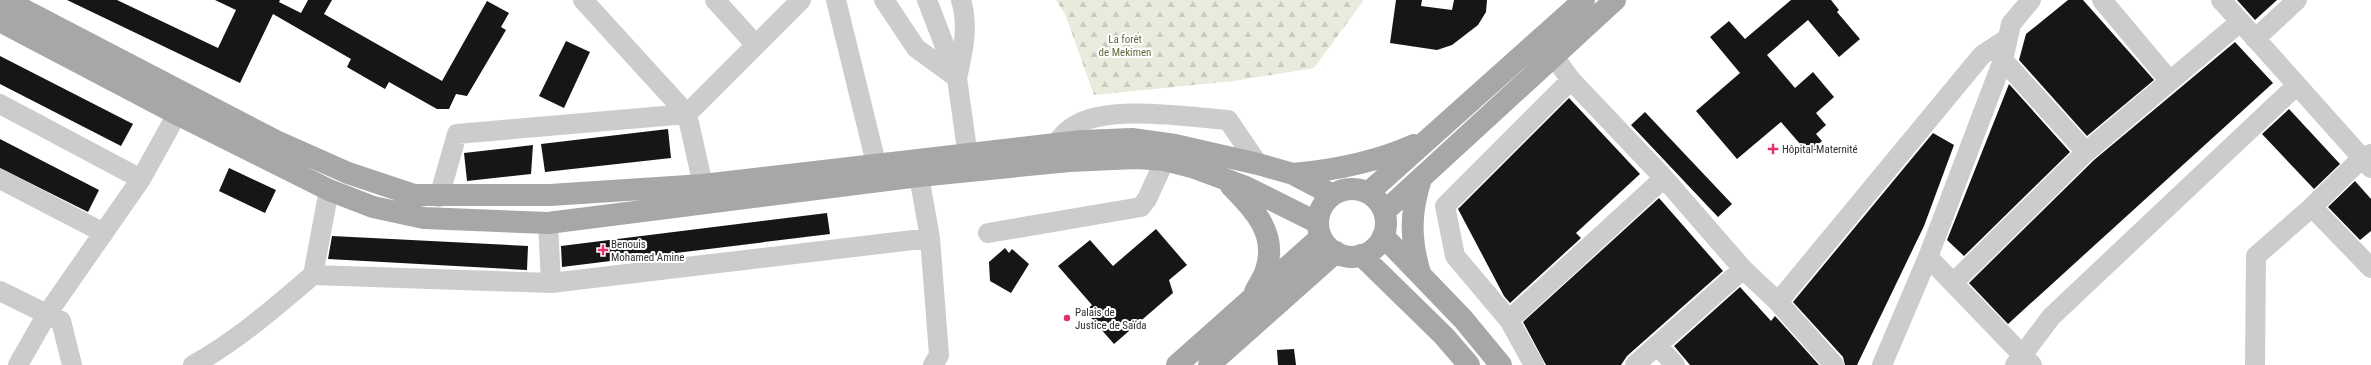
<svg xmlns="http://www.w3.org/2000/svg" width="2371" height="365" viewBox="0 0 2371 365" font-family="'Roboto Condensed',sans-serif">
<defs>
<pattern id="forest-firs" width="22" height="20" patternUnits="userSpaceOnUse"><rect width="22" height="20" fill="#e9ecdc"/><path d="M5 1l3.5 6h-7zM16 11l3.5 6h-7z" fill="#c8cbbd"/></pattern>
</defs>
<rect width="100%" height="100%" fill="#fff"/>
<path fill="url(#forest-firs)" d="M1056,0H1364L1314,68L1234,81L1094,95L1065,14Z"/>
<path fill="#161616" d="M67,0H117L218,48L236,10L215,0H280L279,2L301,13L308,0H332L324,14L442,81L487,1L509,13L501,27L506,30L467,96L456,94L449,109H437L389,82L385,89L347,67L351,59L273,14L240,83Z
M1396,0H1422L1421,6L1452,10L1454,0H1487L1486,12L1478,25L1452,45L1437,50L1390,43Z
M1791,0H1831L1839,10L1837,12L1860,39L1839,57L1808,20L1767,55L1795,88L1813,72L1834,97L1816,113L1826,125L1816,134L1822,141L1808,153L1781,122L1737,159L1696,111L1740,73L1710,37L1729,21L1745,39Z
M2068,0H2083L2154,80L2087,136L2019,60L2026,34Z
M2237,0H2277L2255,20Z
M566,41L590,52L564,108L539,96Z
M2235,42L2273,83L2008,324L1969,283L2094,160Z
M0,56L133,124L121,146L0,84Z
M2009,84L2070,152L1964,256L1947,240Z
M1569,98L1640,174L1576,233L1581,238L1510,303L1504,296L1458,209Z
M2289,109L2340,164L2314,189L2262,134Z
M1645,112L1732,204L1718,217L1631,125Z
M668,129L671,158L545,172L541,144Z
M1933,133L1954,145L1924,226L1857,365H1845L1843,357L1793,302Z
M0,139L99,190L88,212L0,168Z
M533,145L531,174L467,181L464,153Z
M229,168L276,190L265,213L219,191Z
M2355,181L2371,199V231L2360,240L2328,207Z
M1659,198L1723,271L1627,356L1621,365H1546L1523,322Z
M827,213L830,234L562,267L561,246Z
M1156,229L1187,265L1169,280L1173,293L1114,344L1085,311L1092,305L1058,266L1090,240L1113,266Z
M332,236L528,246L527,270L328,259Z
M1005,248L1009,253L1012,249L1029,264L1011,293L990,281L989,262Z
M1740,287L1771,321L1775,316L1819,365H1690L1674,346Z
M1294,349L1296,365H1278L1277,350Z"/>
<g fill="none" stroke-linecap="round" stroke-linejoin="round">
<path stroke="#ccc" stroke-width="20" d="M583,0L687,114L703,185
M715,0L756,45
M836,0L876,163
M884,0L916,48L957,78
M927,0L957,78L970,171
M2102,0L2169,80
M2221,0L2371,168
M2255,39L2297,0
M1544,43L1571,80L1664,178L1743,269L1778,302L1834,365
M2003,60L2086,152
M957,78C963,52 969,26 961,0
M0,104L141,179
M1054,145C1060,139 1066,130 1074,126C1107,104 1189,117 1228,120L1258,164
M919,176L930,238L939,355L933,365
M0,179L104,233
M439,197L457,134L687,114L801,0
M2312,207L2371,268
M548,223L551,283
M988,233L1141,207L1147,199L1165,160
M1928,257L2032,365
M313,275L329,190
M1954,282L2086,152L2240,22
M0,291L61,321L72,365
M1778,302L1982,55L2008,38
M1509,320L1664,178
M1657,345L1675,365
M18,365L47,314L141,179L177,114
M193,365C237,341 275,307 313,275L551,283L930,238
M1534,365L1509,320L1455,256L1445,206L1571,80
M1635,365L1743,269
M1882,365L1928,257L2003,60L2011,24L2031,0
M2015,365L2051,317L2297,85
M2255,365L2256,256L2312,207L2362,158L2371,154"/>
<path stroke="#a7a7a7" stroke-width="22" d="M5,0L276,141L348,173L414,195H550L703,185L1082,141L1132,139L1175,145L1258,164L1293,174L1333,195
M0,21L177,114L329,190L373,207L424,218L548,223L919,176L1069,161L1136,158L1165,160L1192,167L1246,187L1318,223
M1293,174C1336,170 1376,162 1414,145
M1231,186C1254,209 1278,234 1266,270C1264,278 1258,285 1255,292
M1318 223a34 34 0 1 1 68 0a34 34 0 1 1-68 0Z
M1368,193L1584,0
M1384,212L1615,0
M1383,236L1463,319L1501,365
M1361,255L1444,336L1469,365
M1420,273C1410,240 1410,212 1421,179
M1177,365L1321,237
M1209,365L1336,252"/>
</g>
<g fill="#e63071" stroke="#fff" stroke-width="1.5">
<path d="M1771 143h4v4h4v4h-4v4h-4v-4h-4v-4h4z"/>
<path d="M601 244h4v4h4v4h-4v4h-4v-4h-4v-4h4z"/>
<circle cx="1067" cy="318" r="4"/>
</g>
<g text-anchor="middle" stroke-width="4" stroke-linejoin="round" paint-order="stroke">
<g font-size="11" fill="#5f6b3c" stroke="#fff">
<text x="1125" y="43">La forêt<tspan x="1125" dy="13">de Mekimen</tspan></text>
</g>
<g font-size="11" fill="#2f2f2f" stroke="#fff" text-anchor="start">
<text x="1782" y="153">Hôpital-Maternité</text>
<text x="611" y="248">Benouis<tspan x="611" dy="13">Mohamed Amine</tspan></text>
<text x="1075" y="316">Palais de<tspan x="1075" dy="13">Justice de Saïda</tspan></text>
</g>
</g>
</svg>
